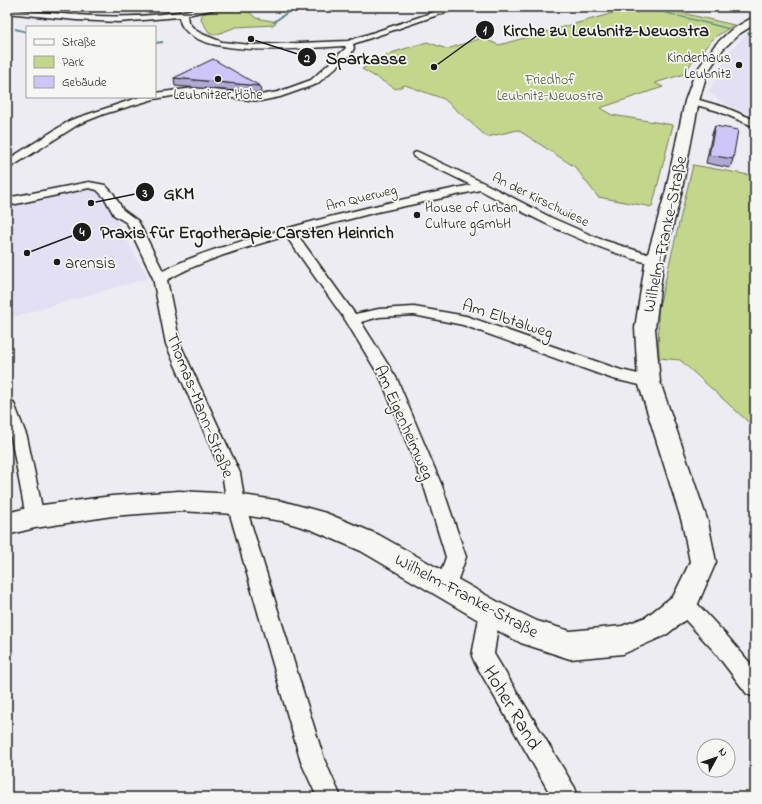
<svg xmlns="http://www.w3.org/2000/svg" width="762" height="804" viewBox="0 0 762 804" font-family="'Indie Flower',sans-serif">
<rect width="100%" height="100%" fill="#eeecf3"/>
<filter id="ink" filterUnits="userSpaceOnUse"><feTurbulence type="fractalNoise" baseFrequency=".025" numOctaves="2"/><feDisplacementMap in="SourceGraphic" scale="8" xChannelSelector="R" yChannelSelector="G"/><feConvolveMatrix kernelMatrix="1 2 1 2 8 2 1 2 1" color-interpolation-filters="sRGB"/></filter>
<g filter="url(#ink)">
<path fill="#e4e0f4" d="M745,35L755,37V117L721,102L709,92L728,53Z
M91,188L98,190L104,195L135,255L149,278L7,319V206Z"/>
<path fill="#c4d68b" stroke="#707954" d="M230,7H257L246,9L256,18L277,22L273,25L236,27L215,35L209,32L201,20L202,14Z
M635,7H656L734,25L715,37L702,51H699L684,74L655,83L663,87L600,108L612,115L673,125L652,207L598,197L575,167L518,130L487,137L444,99L405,85L396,89L362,69L391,53L427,42L447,49L482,38L499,45Z
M693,165L755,176V428L680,360L659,358L658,311Z"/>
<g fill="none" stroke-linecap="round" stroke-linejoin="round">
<path fill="#548689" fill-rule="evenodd" d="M294,7H297L274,23L272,22Z
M641,7H645L729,28L727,29Z
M15,28L27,31V33L15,30Z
M748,32L755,34V36L747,34Z
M163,41V43L155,44V42Z"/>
<defs>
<path id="street" d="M203,7H216L215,9L187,15L188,22L195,30L202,34L222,42L251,45L348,41L449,7H461L353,44L354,48L351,54L317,84L280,97L260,101L194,94L178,95L154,99L104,114L79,124L11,167L7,168V160L71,120L140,97H155V93L194,88L260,95L278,92L311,80L346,48L345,46C313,47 185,63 179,17L119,22L76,20L7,13V9C73,15 137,23 203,7Z
M692,98L724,107L755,120V127L718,111L689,103L687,101L689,99Z
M418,152L486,184L552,218L600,239L660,258L661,261L660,264L655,265C593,249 537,220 480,190L377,212L296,233L355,314L379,309L414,307L466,316L621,370L655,378L657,382L655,386L649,387L613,379L463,325L414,315L379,317L361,322L397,379L442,486L466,557L453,593L446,596L439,593L436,587L446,557L424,486L381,379L346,321L286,236C245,248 204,259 167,280L180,344L240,473L245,504L324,759L341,797H317L301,762L227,504L222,473L166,344L153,278L127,223L114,215L104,197L97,190L89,188L7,206V198L89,182L105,185L113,193L123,210L138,221L163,271C199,252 239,242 278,231C341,213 406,198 471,185L414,157L413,155L414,153Z
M7,400L13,402L15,406L27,437L44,517L42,522L35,525L28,522L26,517L11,437L7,427Z
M684,595L691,597L728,637L755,669V697L747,694L714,651L677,611L674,604L677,597Z
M490,603L497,605L500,612L494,654L575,788L578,797H552L475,663L472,656L480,612L483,605Z"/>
<path id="secondary" d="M755,16V24L739,34L723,49L707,73L699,101L681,194L663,264L655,328L660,382L708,522L716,562L694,613L666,635L623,654L570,659L521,643L480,621L361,551L312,530L282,521L236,514L179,511L112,516L35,528L7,535V513L35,506L112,496L179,491L236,494L282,501L326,513L379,535L500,603L537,621L570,631L622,626L646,617L674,595L690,562L682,522L638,382L635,328L645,264L665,194L685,101L695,73L715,45L731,30Z"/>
</defs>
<use href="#street" stroke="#1c1c1c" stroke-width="3"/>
<use href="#secondary" stroke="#1c1c1c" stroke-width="3"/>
<use href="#street" fill="#f6f6f2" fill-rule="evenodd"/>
<use href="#secondary" fill="#f6f6f2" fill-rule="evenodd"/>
</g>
<path fill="#b1a9d5" stroke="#1c1c1c" d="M174,78L260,86L261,93L175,86Z
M715,126L733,159L730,168L706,163L712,134Z"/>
<path fill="#cec5f8" stroke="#1c1c1c" d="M213,59L260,86L174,78Z
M715,126L738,130L733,159L709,155Z"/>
</g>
<g fill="#1c1c1c" stroke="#f6f6f2" stroke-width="1.5">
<circle cx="739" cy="65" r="4"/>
<circle cx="218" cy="79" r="4"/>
<circle cx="417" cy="215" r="4"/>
<circle cx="57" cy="262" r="4"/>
</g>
<g text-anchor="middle" stroke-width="3.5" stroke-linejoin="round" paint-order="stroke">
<g font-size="14" fill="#1c1c1c" stroke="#f6f6f2" text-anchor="end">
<text x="731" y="62">Kinderhaus<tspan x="731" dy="16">Leubnitz</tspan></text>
<text x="218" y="99" text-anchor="middle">Leubnitzer Höhe</text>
<text x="425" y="212" text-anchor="start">House of Urban<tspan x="425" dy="16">Culture gGmbH</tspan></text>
</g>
<g font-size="14" fill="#4e543d" stroke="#f6f6f2">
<text x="550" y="84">Friedhof<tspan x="550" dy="16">Leubnitz-Neuostra</tspan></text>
</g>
<g font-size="14" fill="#1c1c1c" stroke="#f6f6f2">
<text transform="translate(361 197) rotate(-14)" y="5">Am Querweg</text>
<text transform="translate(541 199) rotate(26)" y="5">An der Kirschwiese</text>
</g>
<g font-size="17" fill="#1c1c1c" stroke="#f6f6f2">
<text transform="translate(664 234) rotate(-78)" y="6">Wilhelm-Franke-Straße</text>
<text transform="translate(508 318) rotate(18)" y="6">Am Elbtalweg</text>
<text transform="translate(201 405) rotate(68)" y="6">Thomas-Mann-Straße</text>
<text transform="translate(405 422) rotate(66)" y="6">Am Eigenheimweg</text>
<text transform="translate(467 595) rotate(28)" y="6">Wilhelm-Franke-Straße</text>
</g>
<g font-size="17" fill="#1c1c1c" stroke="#f6f6f2" text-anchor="start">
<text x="65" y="268">arensis</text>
</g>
<g font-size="20" fill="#1c1c1c" stroke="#f6f6f2">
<text transform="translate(513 707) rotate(59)" y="7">Hoher Rand</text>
</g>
</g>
<path fill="none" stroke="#1c1c1c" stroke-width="1.5" d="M434 67L485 30M251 39L307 57M91 203L145 192M27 253L82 232"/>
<g fill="#1c1c1c" stroke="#f6f6f2" stroke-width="1.5">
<circle cx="434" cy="67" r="4"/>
<circle cx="251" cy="39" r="4"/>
<circle cx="91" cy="203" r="4"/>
<circle cx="27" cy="253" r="4"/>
<circle cx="485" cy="30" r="10"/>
<circle cx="307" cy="57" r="10"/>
<circle cx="145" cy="192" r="10"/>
<circle cx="82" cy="232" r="10"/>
</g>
<g font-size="12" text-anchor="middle" font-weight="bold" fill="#fff">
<text x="485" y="34">1</text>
<text x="307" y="62">2</text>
<text x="145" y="197">3</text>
<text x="82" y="236">4</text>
</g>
<g font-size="18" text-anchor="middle" font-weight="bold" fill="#1c1c1c" stroke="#f6f6f2" stroke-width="3.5" stroke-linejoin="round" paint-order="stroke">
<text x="606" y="36">Kirche zu Leubnitz-Neuostra</text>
<text x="366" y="64">Sparkasse</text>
<text x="179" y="199">GKM</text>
<text x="247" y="238">Praxis für Ergotherapie Carsten Heinrich</text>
</g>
<rect width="762" height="804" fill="none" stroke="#f6f6f2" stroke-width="24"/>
<rect x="12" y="12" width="738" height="780" fill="none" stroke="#1c1c1c" stroke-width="1.5" filter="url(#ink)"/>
<rect x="26" y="26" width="130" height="72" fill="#f6f6f2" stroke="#9f9f9c"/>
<rect x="34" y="39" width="20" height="6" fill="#f6f6f2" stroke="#9f9f9c"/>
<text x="62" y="46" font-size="12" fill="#1c1c1c">Straße</text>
<rect x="34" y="56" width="20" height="12" fill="#c4d68b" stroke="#9f9f9c"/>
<text x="62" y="66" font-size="12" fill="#1c1c1c">Park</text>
<rect x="34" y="76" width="20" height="12" fill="#cec5f8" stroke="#9f9f9c"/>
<text x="62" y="86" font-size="12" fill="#1c1c1c">Gebäude</text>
<g transform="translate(716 758) rotate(50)"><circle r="19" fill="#f6f6f2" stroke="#9f9f9c"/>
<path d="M0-3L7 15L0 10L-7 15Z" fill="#1c1c1c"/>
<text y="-6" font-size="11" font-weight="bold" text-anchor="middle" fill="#1c1c1c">N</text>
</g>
</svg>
